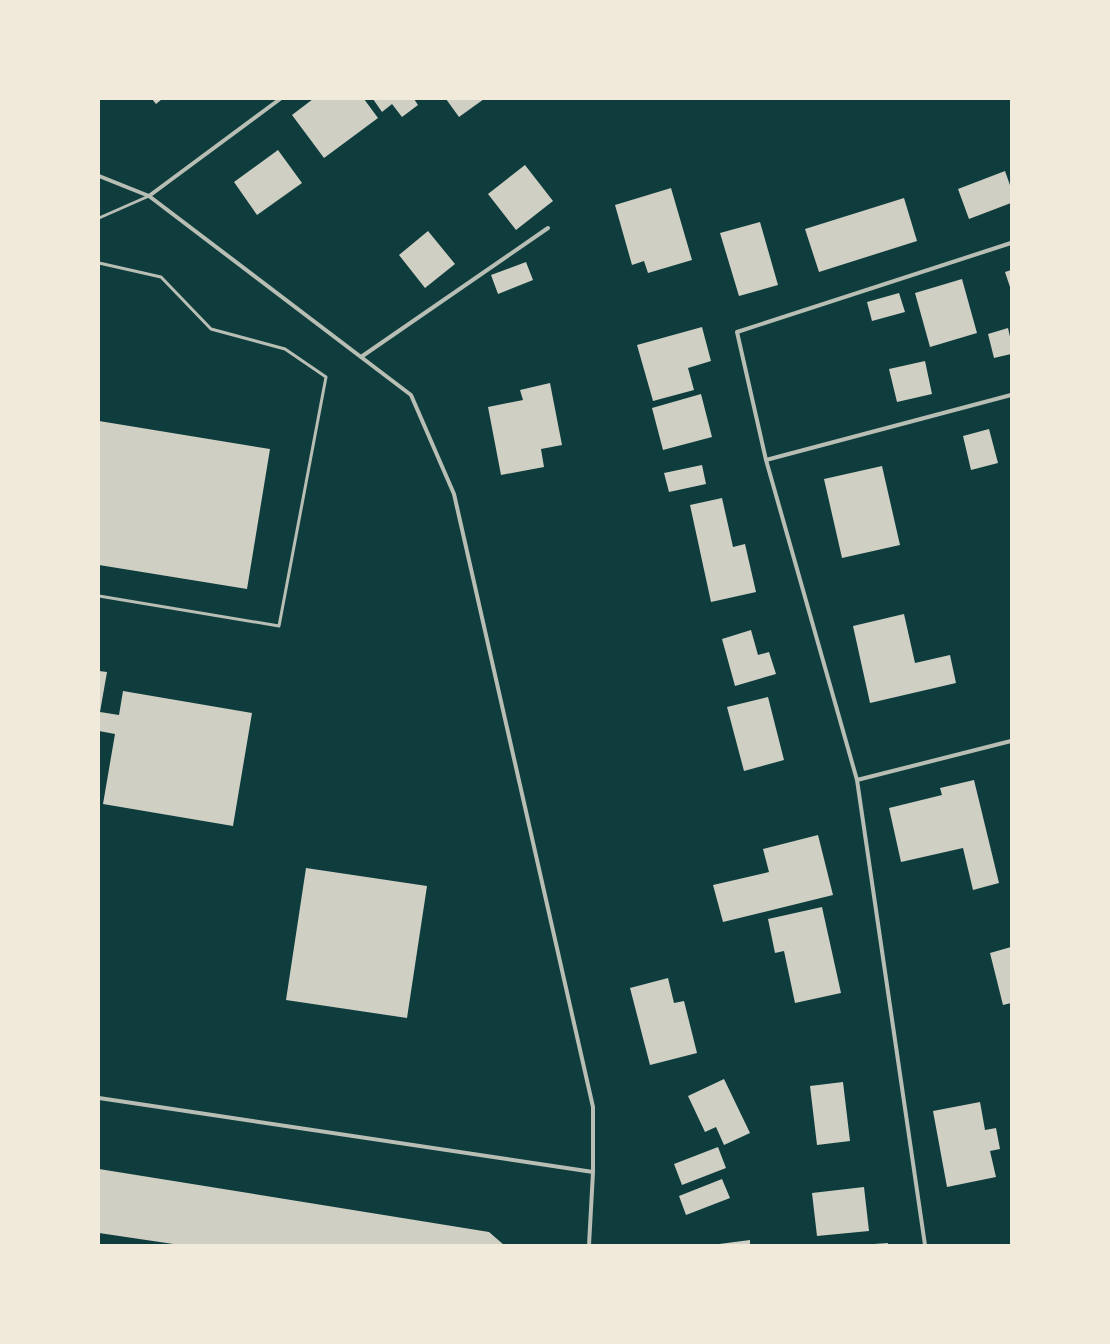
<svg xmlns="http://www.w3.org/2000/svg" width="1110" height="1344" viewBox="0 0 1110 1344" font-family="Commissioner,sans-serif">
<rect width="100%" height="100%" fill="#0f3d3e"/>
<path fill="#cfcfc3" d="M152,99H162L156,104Z
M313,99H364L378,118L324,158L292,115Z
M373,99H414L418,105L402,117L392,104L382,112Z
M446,99H484L459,117Z
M278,150L302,183L257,215L234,182Z
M525,165L553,201L516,230L488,194Z
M1005,171L1011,188V203L969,219L958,189Z
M671,188L692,260L648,273L644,261L632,265L615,205Z
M904,198L917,241L819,272L805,229Z
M760,222L778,285L739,296L720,233Z
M428,231L455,264L425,288L399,255Z
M526,262L533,280L498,294L491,275Z
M1011,270V290L1005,272Z
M962,279L977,333L930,347L915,293Z
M899,293L905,312L872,321L867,302Z
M702,327L711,361L688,368L694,390L653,401L637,345Z
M1008,328L1011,341V354L994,358L988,334Z
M925,361L932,394L897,402L889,369Z
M550,383L562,445L541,449L544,467L501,475L488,407L523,400L520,390Z
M701,394L712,437L663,450L652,408Z
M99,421L270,449L247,589L99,565Z
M989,429L998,463L971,470L963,436Z
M702,465L706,484L669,492L664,473Z
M882,466L900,545L842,558L824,479Z
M722,498L733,547L745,544L756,592L711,602L690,505Z
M904,614L915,663L950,655L956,683L870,703L853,626Z
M751,630L758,655L769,652L776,674L735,686L722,639Z
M99,671L107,672L100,712L119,715L123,691L252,713L233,826L103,804L115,734L99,731Z
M768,697L784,760L744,771L727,707Z
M974,780L999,883L973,890L963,848L901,862L889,808L942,795L940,788Z
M818,835L833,895L723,922L713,885L769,872L763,849Z
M306,868L427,886L407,1018L286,1000Z
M822,907L841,993L795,1003L784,951L775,953L768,919Z
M1011,947V1003L1003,1005L990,953Z
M668,978L674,1003L684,1001L697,1053L650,1065L630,988Z
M724,1079L750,1133L724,1145L716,1127L705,1132L688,1096Z
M843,1082L850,1141L817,1145L810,1086Z
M980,1102L985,1130L996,1128L1000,1149L990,1151L996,1177L947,1187L933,1111Z
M718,1147L726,1168L682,1185L674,1164Z
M99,1169L489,1232L504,1245H180L99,1233Z
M722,1179L730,1198L686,1215L679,1196Z
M864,1187L869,1231L817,1236L812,1193Z
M750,1240V1245H719V1244Z
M888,1243V1245H874V1244Z"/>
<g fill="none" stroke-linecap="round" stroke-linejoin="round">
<path stroke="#b8beb3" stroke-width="3" d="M99,218L149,196
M99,263L161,277L211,329L285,349L326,377L279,626L99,596"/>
<path stroke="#b8beb3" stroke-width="4" d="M99,176L149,196L411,395L454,494L593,1107V1172L589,1245
M149,196L280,99
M361,357L548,228
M766,460L1011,395
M857,780L1011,741
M99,1098L593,1172
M925,1245L857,780L766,460L737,332L1011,243"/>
</g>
<rect width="1110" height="1344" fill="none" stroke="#f1e9da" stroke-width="200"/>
</svg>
